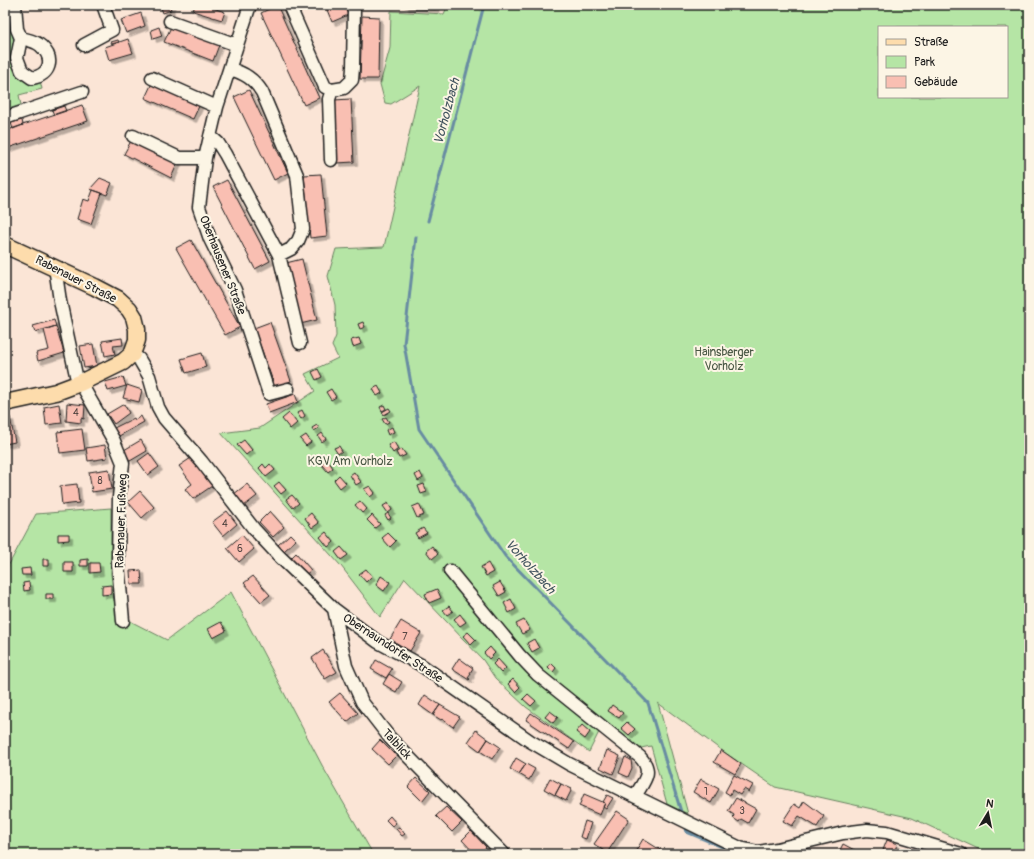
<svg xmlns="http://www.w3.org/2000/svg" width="1034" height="859" viewBox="0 0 1034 859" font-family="Pangolin,sans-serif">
<defs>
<filter id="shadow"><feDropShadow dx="3.5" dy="3.5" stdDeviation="0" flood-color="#0004"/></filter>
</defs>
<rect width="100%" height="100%" fill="#fbe5d6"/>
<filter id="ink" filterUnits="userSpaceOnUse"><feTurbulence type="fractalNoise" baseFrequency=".025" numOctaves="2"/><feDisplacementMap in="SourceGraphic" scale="8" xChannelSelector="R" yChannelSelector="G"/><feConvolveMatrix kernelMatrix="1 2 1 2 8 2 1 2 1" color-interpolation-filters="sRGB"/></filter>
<g filter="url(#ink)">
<path fill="#b5e5a5" stroke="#688060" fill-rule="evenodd" d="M5,5H12L13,37L18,76L21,78L39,76L42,89L19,95L21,105L5,110Z
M448,5H1029V854H989L912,818L775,787L721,750L658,703L688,814L667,804L651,746L636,749L603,724L589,752L526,707L495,678L483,660L405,578L380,617L341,566L221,433L260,428L315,391L305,374L338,358L332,346L336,336L335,305L328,276L336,249L384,247L420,86L391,104L385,103L380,84L390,48L391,11L444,14ZM879,27H1007V97H879Z
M111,508V574L114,601L132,622L167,640L231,592L324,769L373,854H5V572L36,514Z"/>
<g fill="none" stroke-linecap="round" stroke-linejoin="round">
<path stroke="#688ca2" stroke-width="3" d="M428,221L484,5
M416,237L404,344L419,429L505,556L648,703L682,815
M685,825L687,832L739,854"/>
</g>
<path fill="#f9bfb2" stroke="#1c1c1c" filter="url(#shadow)" d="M160,5H172L170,6L171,10L163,13Z
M195,5H204L225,12L222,20L193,11Z
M277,5L319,98L304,105L261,13Z
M325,5H344L348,15L332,22Z
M405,5H436V9L405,7Z
M141,13L145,26L126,33L121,20Z
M362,16L379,17L378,79H360Z
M159,27L162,36L153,39L151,30Z
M171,27L219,45L213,61L164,42Z
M128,39L133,53L109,60L105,47Z
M118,40L119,42L112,44L111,42Z
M152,83L200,104L193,119L145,98Z
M249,90L288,173L274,180L234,97Z
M351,99L354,162L337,163L334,100Z
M82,105L88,121L5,149V131Z
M64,106L66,111L54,115L52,110Z
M22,120L23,125L13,129L11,123Z
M132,139L178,162L171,178L124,154Z
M321,174L327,236L310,238L304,175Z
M100,178L112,183L107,195L90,189Z
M227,180L270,261L255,269L213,187Z
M93,190L102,193L91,224L77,219L83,199L89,201Z
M191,240L240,327L225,335L176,248Z
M302,259L317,320L300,324L286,263Z
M54,320L56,326L35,332L33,326Z
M270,322L291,381L275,387L254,328Z
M363,322L365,327L360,329L358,324Z
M56,326L64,353L38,361L36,353L49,350L44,330Z
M122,338L123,345L113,346L115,354L105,356L102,341Z
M359,338L361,344L353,347L351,340Z
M93,344L97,366L84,368L80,346Z
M202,353L206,367L186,373L181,359Z
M318,369L322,377L316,380L312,372Z
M123,377L126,386L108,391L105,382Z
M127,385L142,390L139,402L123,398Z
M378,386L382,393L377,396L373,389Z
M331,389L336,397L331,400L326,392Z
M295,394L298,402L269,413L266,404Z
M67,403L85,405L84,419L81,418V423L66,421Z
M59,404L62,423L46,425L44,407Z
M124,404L129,413L114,424L107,414Z
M384,405L386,409L382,411L380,407Z
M389,408L391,411L384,415L382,412Z
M302,410L305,416L301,419L297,413Z
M289,413L297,423L290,429L282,419Z
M141,416L144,422L119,436L114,428L134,418L135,420Z
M10,417L15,442L5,444V418Z
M386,417L389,422L385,424L382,419Z
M317,425L319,428L314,431L312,428Z
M392,427L394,432L388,435L386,430Z
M82,429L85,450L60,453L57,432Z
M322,433L326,439L322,442L318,436Z
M306,435L311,442L306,446L300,439Z
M141,440L147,451L130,461L124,450Z
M244,440L252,450L246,455L237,445Z
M394,442L398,449L393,453L388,445Z
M105,445L107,458L88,461L86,448Z
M339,446L342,451L338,454L334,448Z
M402,449L406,455L399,458L396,452Z
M149,453L159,467L148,475L138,461Z
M191,458L212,486L193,499L185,489L192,484L179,466Z
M327,459L333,468L328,472L321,464Z
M263,464L266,468L270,464L275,470L266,477L259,468Z
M109,469L112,489L92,492L89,472Z
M354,472L361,482L356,485L350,475Z
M420,472L423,478L418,481L415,475Z
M339,475L346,483L340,488L334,480Z
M279,482L286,490L281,494L274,486Z
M77,484L79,503L62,505L60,486Z
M247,484L257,496L244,506L234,494Z
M424,484L427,492L421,494L418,486Z
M370,486L375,493L370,497L364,489Z
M140,491L154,507L142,518L128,502Z
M292,495L299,503L293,508L286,499Z
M360,501L367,509L362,513L355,505Z
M388,503L392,510L388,513L383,506Z
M419,504L424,515L417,518L412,507Z
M227,511L237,524L223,536L212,522Z
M270,511L284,527L273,537L259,522Z
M311,513L319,523L312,528L305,518Z
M388,513L391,518L388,520L385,515Z
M372,515L380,524L375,528L367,520Z
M423,528L427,533L418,538L415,533Z
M326,532L334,542L328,547L320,537Z
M388,533L396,541L390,547L382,538Z
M58,534H69V540L58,541Z
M290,534L296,540L284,551L278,545Z
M242,535L254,549L239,562L227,548Z
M432,546L438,554L432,559L426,551Z
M341,547L348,555L341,560L335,552Z
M296,553L311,570L303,577L288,561Z
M43,559H49V566H43Z
M88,559V566H80V560Z
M64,562H73V572H64Z
M90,563H99L100,572L90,573Z
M488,563L493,572L486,576L481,567Z
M30,568L31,575H22L21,569Z
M366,569L372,576L366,582L359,574Z
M141,570L142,584H131L130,571Z
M253,576L270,595L261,602L244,583Z
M381,576L390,582L384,591L376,585Z
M29,582L30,590L24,591L23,583Z
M500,582L506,592L499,596L493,586Z
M111,585V594L102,595V586Z
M437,589L441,598L429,603L425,594Z
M46,594H53V599H46Z
M511,599L516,609L509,613L504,603Z
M449,606L453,611L447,615L443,610Z
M460,614L466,622L460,626L454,619Z
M524,620L530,630L522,634L516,624Z
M401,621L421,633L410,651L390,639Z
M221,622L226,631L213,638L208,629Z
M468,632L476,640L471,645L463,636Z
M534,639L539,648L532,652L527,643Z
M490,647L495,653L489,659L484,653Z
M323,650L337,672L325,679L312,658Z
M459,658L473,668L470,673L471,674L468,678L470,679L469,680L452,669Z
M498,659L506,668L501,673L493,664Z
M376,660L392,669L386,678L371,669Z
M551,663L556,668L553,672L548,667Z
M389,674L402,682L396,692L383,684Z
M513,679L520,687L515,692L508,684Z
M340,693L358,713L347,722L329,702Z
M528,694L536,701L531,706L523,699Z
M425,695L440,705L433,715L419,705Z
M440,705L460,717L453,727L442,719L441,720L433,715Z
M612,705L623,713L619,718L608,711Z
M550,711L558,717L553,723L545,717Z
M531,713L574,742L569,749L526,720Z
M627,722L635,729L629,735L621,728Z
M582,725L590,732L585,739L576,732Z
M476,730L488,739L480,751L468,742Z
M488,739L500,747L492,759L480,751Z
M380,740L396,756L388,764L372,749Z
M607,750L620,756L613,774L600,768Z
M721,750L741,764L735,774L714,762Z
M625,757L631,760L632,768L628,777L619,773Z
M516,758L526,764L519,774L510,769Z
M526,764L535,769L529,780L519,774Z
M734,775L753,785L749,792L744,789L740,795L732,790L730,795L725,792Z
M416,778L430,791L422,801L408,787Z
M550,778L561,784L555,795L544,789Z
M701,779L719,789L711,803L693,792Z
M561,784L572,789L566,801L555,795Z
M584,794L605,803L600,815L579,806Z
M607,795L613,798L606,809L603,807L605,803L603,802Z
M736,798L756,809L748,823L741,819L739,822L733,818L734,815L728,811Z
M804,801L824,816L817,827L799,816L792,826L783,821L794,804L800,808Z
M446,807L462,822L452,832L436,816Z
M617,811L629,819L607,853L594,844Z
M390,816L396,823L392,826L386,820Z
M585,821L591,823L586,839L580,837Z
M399,827L405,834L402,836L396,829Z
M471,831L486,847L479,854H475L462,840Z
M643,839L662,851L660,854H634Z
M887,840L897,844L894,854L883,850Z
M843,844L860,853L859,854H838Z
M871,850L880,854H869Z"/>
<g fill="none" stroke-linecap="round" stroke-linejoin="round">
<defs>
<path id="minor" d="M15,5L17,29L21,38L17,58L22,71L32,78C50,75 55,59 41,46C36,41 28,40 21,38
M250,5L217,107L205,158L199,207L210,239L235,290L269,394L288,389
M289,5L325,87L332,90L344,88L352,80L353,68L354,10L352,5
M170,21L237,45
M84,45L112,30L103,5
M152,78L217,107
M5,118L82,92
M133,136L179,158H205
M210,136L218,143L225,154L279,255L291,249L298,241L303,229L297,175L262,92C254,79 244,73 230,69
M331,160L329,99L332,90
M279,255L300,343
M55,267L60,301L76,375L114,441L123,463L119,497L118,563L123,621
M132,354L139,359L149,376L158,407L164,418L202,462L254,529L279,556L334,609L378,642L421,665L530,741L569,764L740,848L758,852L777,849L843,833L867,830L887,832L961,854
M450,571L520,656L538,675L640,757C654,772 644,781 635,796
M334,609L346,666L362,702L390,738L504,854"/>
<path id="major" d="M5,245L95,287L118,299L129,309L134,317L137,329V340L132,354L123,362L80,383L56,392L5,403"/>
</defs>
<use href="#minor" stroke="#1c1c1c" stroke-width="15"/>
<use href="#major" stroke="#1c1c1c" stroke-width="19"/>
<use href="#minor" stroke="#fcf5e5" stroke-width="12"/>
<use href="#major" stroke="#fddcac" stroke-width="16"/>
</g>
</g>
<g text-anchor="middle" stroke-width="4" stroke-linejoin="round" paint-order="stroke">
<g font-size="10" fill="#534542">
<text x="76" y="416">4</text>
<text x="100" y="484">8</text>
<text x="225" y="527">4</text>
<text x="240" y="552">6</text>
<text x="405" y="640">7</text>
<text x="706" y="795">1</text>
<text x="742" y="814">3</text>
</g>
<g font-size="12" fill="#1c1c1c" stroke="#fcf5e5">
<text transform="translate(223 265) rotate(68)" y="4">Oberhausener Straße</text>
<text transform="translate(76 279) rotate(27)" y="4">Rabenauer Straße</text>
<text transform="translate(121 521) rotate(-88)" y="4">Rabenauer Fußweg</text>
<text transform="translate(393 648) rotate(33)" y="4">Obernaundorfer Straße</text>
<text transform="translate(397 744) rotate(47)" y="4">Talblick</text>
</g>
<g font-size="12" fill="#4a5845" stroke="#fcf5e5">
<text x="724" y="356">Hainsberger<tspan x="724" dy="14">Vorholz</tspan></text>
<text x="350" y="465">KGV Am Vorholz</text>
</g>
<g font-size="13" font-style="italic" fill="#42545f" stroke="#fcf5e5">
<text transform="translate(446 111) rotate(-75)" y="5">Vorholzbach</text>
<text transform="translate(531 566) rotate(48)" y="5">Vorholzbach</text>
</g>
</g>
<rect width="1034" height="859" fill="none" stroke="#fcf5e5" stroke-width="20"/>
<rect x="10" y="10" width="1014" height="839" fill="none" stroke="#1c1c1c" stroke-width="1.5" filter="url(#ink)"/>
<rect x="878" y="26" width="130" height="72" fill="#fcf5e5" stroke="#a29e95"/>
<rect x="886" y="39" width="20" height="6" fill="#fddcac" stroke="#a29e95"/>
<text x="914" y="46" font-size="12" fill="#1c1c1c">Straße</text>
<rect x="886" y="56" width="20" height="12" fill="#b5e5a5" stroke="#a29e95"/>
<text x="914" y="66" font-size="12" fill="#1c1c1c">Park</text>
<rect x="886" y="76" width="20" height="12" fill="#f9bfb2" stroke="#a29e95"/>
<text x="914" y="86" font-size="12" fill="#1c1c1c">Gebäude</text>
<g transform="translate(988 813) rotate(10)" stroke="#fcf5e5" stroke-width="3" paint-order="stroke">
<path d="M0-3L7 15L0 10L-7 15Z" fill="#1c1c1c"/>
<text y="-6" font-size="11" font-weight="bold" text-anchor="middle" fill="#1c1c1c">N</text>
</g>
</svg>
